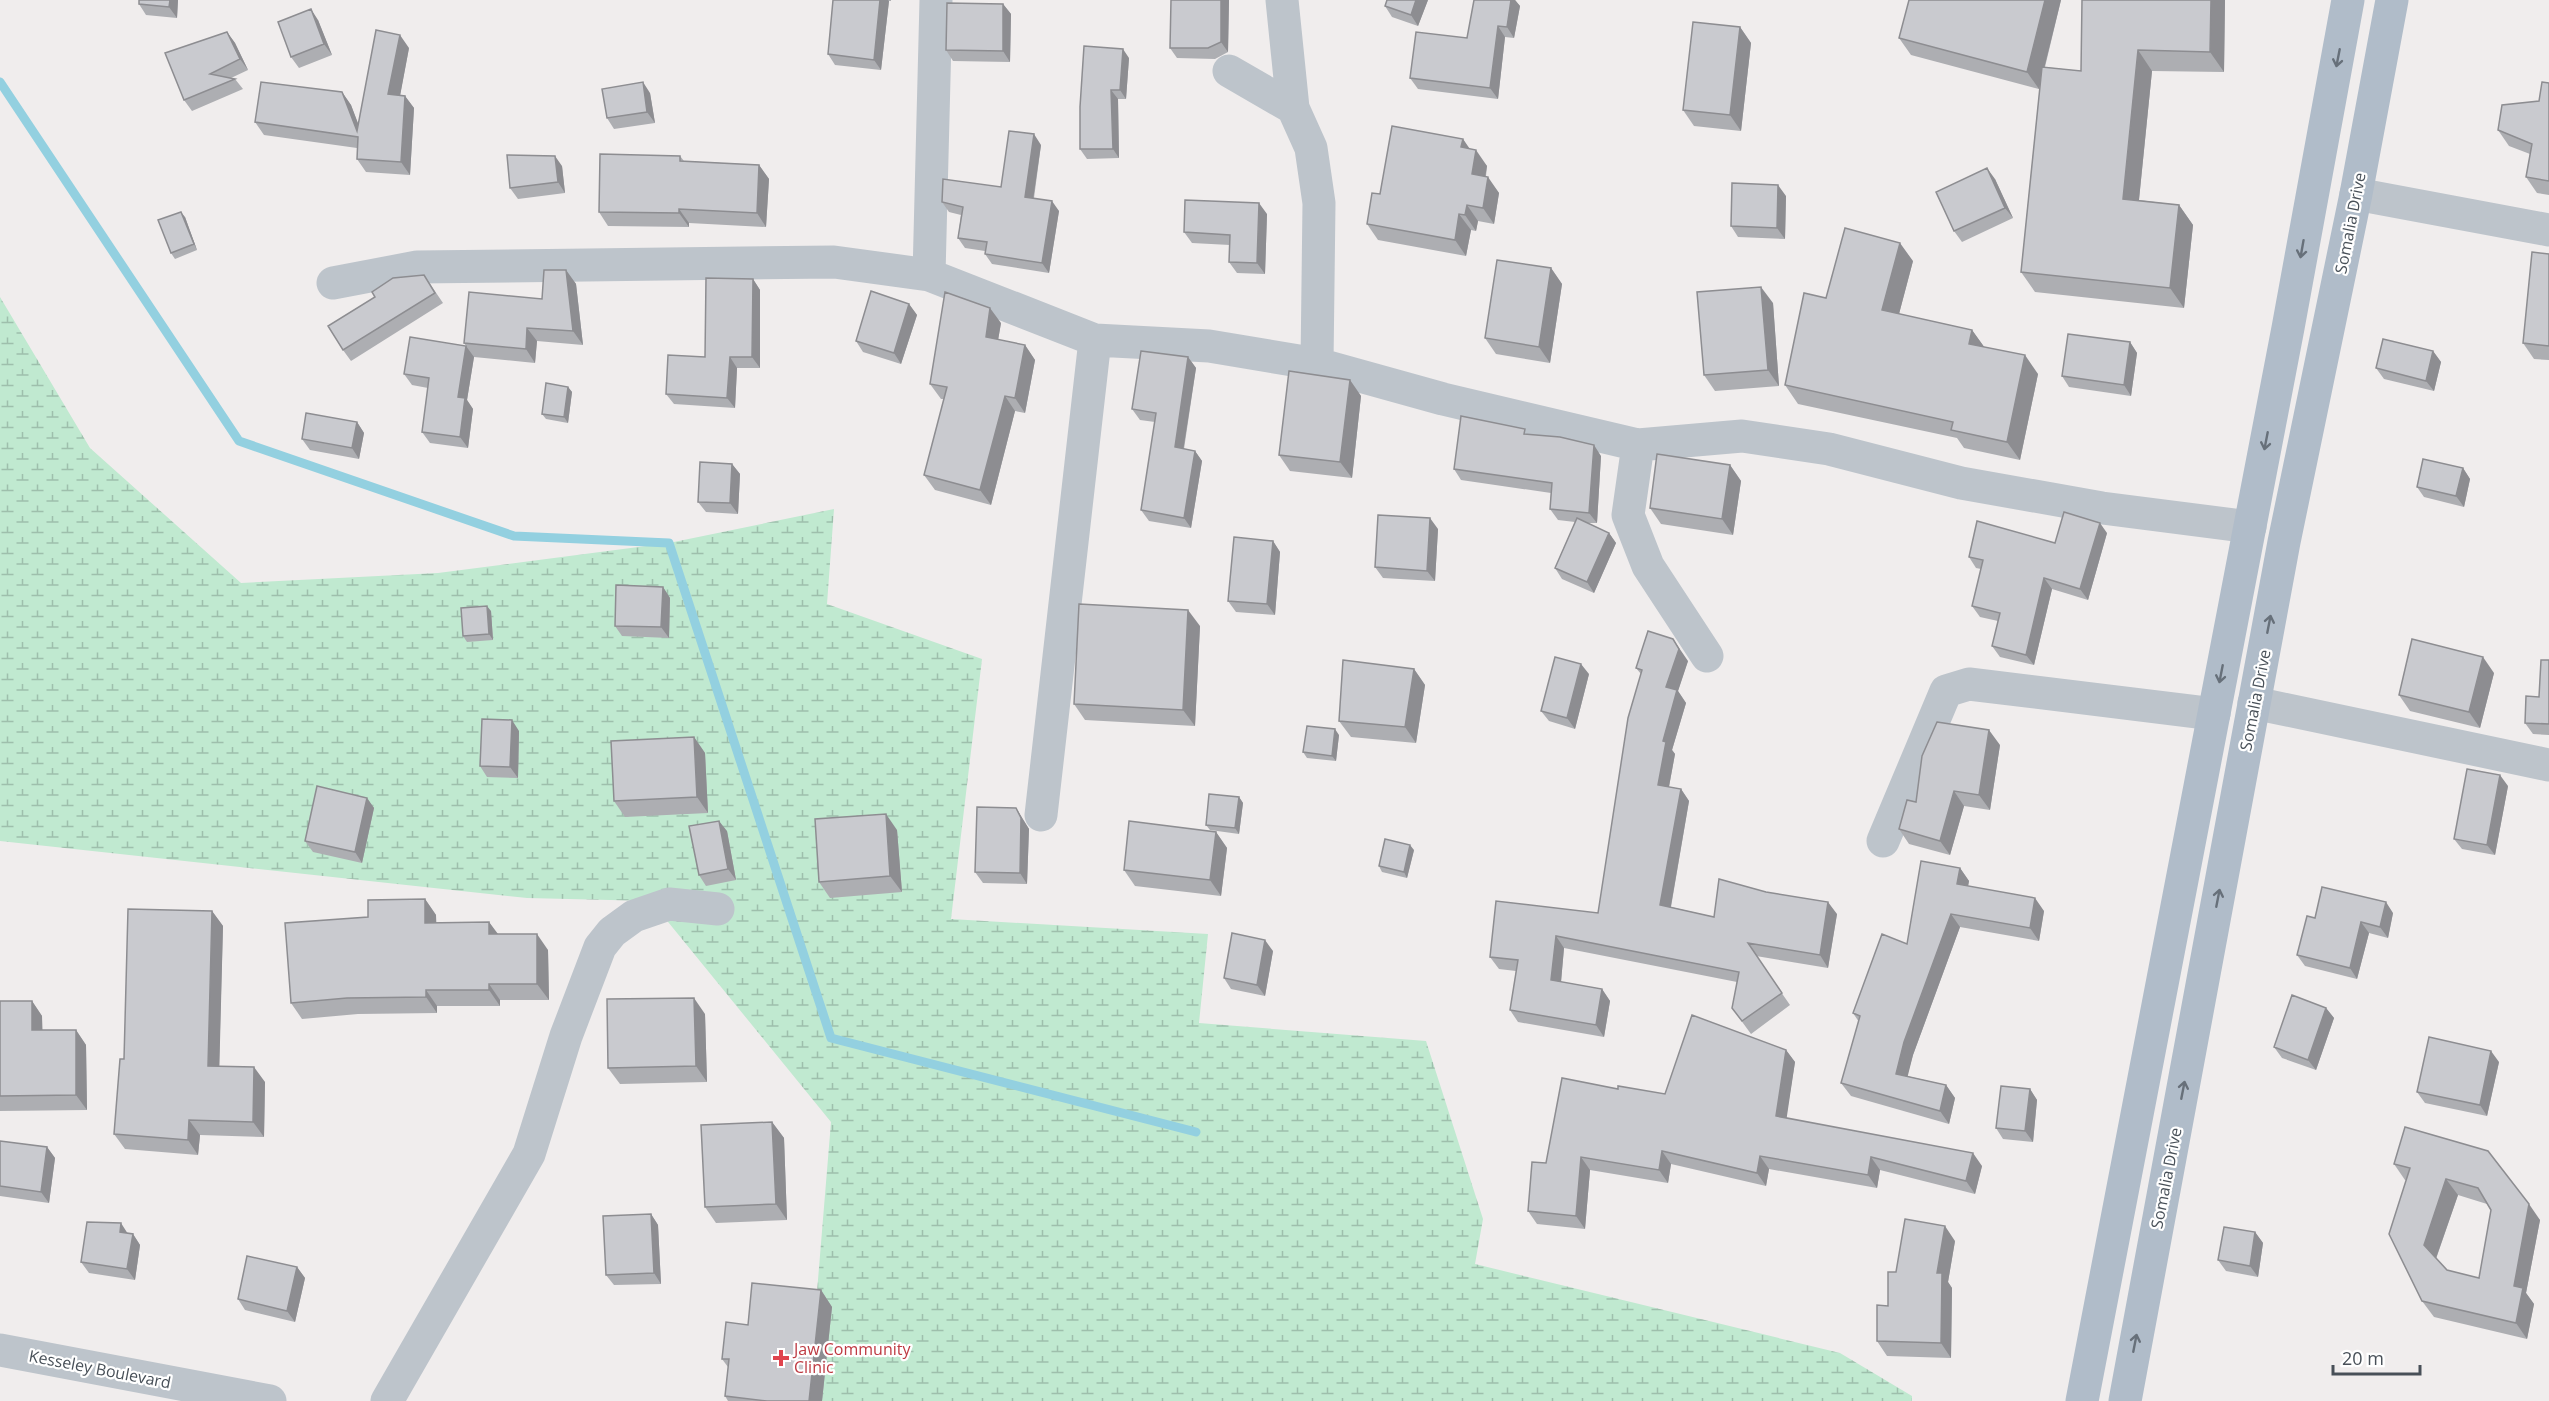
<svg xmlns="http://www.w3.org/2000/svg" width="2549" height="1401" viewBox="0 0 2549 1401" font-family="'Open Sans',sans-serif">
<defs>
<pattern id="wetland-marsh" width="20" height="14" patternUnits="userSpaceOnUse" patternTransform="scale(1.5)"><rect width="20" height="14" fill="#c0e9d0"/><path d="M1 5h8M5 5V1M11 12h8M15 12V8" fill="none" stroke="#9ebfac"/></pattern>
</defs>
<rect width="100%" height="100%" fill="#f0eded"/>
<path fill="url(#wetland-marsh)" d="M0,297L90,448L241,583L438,573L669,543L834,509L827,604L982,659L951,919L1208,934L1199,1023L1426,1041L1483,1219L1475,1264L1840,1353L1912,1396V1401H808L831,1122L651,901L527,898L0,841Z"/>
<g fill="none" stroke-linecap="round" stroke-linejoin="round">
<path stroke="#93d0e0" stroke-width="9" d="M0,82L239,441L514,536L669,543L831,1038L1196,1132"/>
<path stroke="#bdc4cb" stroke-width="33" d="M1282,0L1293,108L1311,148L1319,203L1317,364
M1229,71L1293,108
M2356,194L2549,230
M929,275L936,0
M333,283L417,267L834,262L929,275L1095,340L1209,346L1317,364L1443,399L1638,445L1742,436L1829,449L1961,483L2102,508L2250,527
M1638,445L1628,515L1648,566L1707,656
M2254,703L2549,765
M1041,815L1095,340
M1883,841L1946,691L1969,684L2214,714
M0,1350L270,1401
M387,1401L529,1154L566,1036L600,947L612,932L634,916L669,904L718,909"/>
<path stroke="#b0bcc9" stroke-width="33" d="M2082,1401L2288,328L2348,0
M2125,1401L2284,542L2356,194L2392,0"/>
</g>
<path fill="#adaeb2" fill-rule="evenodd" d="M178,0L177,18L146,15L139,4Z
M833,0H891V1H889L881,70L835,65L828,54Z
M1229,0L1228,52L1215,59L1177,58L1170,48Z
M1428,0L1418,26L1392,17L1385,6Z
M1474,0H1515L1520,6L1514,38L1505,37L1498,99L1418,89L1410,78L1467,38Z
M2061,0L2045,67L2081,71L2225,0L2224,72L2152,71L2139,200L2179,205L2193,225L2184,308L2035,292L2021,272L2040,85L2039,89L1911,55L1899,38Z
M1003,4L1011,14L1010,62L953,61L946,50Z
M318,20L332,55L299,68L291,57Z
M1740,27L1751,43L1741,131L1694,126L1683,110Z
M227,32L235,43L248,70L231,78L235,79L243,89L192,111L184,100Z
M409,48L400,95L405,96L414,108L410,175L366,172L357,159V148L264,135L255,122L342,92L351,105L358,124Z
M1129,58L1126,99H1118L1119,158L1087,159L1080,149V107Z
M2549,83V195L2537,193L2526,177L2530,154L2509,146L2498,130L2539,101Z
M650,93L655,123L614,129L607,118Z
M1463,139L1469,149L1487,166L1486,176L1499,193L1494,224L1478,221L1476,231L1471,230L1466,256L1378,240L1367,224L1380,194Z
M1041,145L1034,198L1059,211L1049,273L992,264L985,254V251L965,248L958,238L961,215L949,212L942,202L1001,187Z
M680,156L684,161L759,165L769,179L766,227L689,223V227L608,226L599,212Z
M562,166L565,193L518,199L510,188Z
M1995,179L2013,218L1962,242L1954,231Z
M1786,196L1785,239L1738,237L1731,226Z
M1267,214L1265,274L1237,273L1229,262L1230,245L1192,243L1184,232Z
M185,217L197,250L175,259L171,253Z
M2549,254V360L2534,359L2523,343Z
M1913,261L1899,314L1972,330L1984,347L2038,374L2020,460L1964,448L1957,438L1798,404L1785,385L1826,298Z
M1551,268L1562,284L1550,363L1496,354L1485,338Z
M566,270L576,284L583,345L537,341L535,363L474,357L467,400L473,409L468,448L430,443L422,432L428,388L412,385L404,374L466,346L464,343L542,299Z
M424,275L443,303L351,361L343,350Z
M753,279L760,290V368H737L735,408L674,404L666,394L705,357Z
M1773,303L1779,386L1715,391L1704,375Z
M909,304L917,315L901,364L863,352L856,341Z
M1001,323L998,340L1025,345L1035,360L1025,413L1015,411L991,505L935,490L924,475L944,399H941L930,384Z
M2130,342L2137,353L2131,396L2069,387L2062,376Z
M2433,351L2441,362L2434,391L2384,379L2376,368Z
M1188,357L1196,368L1184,449L1195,451L1202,461L1191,528L1149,521L1141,510L1155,422L1140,420L1132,409Z
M1350,380L1361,396L1352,478L1290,471L1279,455Z
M568,387L572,392L568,423L546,419L542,414Z
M357,422L364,433L359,459L310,450L302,439Z
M1529,434L1601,456L1597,523H1586L1609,533L1616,543L1594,593L1562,579L1555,568L1575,522L1558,520L1550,509L1551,493L1461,480L1454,469Z
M732,464L740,474L738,514L706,512L698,502Z
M1730,465L1741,481L1733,535L1661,524L1650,508Z
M2463,468L2470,479L2464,507L2424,497L2417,487Z
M1438,529L1435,581L1383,578L1375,567Z
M2107,533L2088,600L2052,589L2034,665L2000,657L1992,646L1998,621L1980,617L1972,606L1981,569L1976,568L1969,557Z
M1273,541L1280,552L1275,615L1236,612L1228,601Z
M663,587L670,598L669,638L622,636L615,626Z
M491,611L493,640L467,642L463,636Z
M1200,626L1195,726L1085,720L1074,704Z
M2549,660V735L2533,734L2525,723L2539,697Z
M1688,661L1678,691L1686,703L1672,750L1675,754L1669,787L1681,789L1689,801L1671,907L1714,917L1837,914L1828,968L1756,956L1790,1005L1751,1034L1732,1008L1737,982L1564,948L1561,982L1602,989L1610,1001L1604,1037L1518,1022L1510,1010L1516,971L1499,969L1490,957L1598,913L1641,674L1636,668Z
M1414,669L1425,685L1416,743L1351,737L1339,721Z
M2494,673L2480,728L2410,711L2399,695Z
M1589,674L1575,729L1549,721L1541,711Z
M519,731L518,778L487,777L480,766Z
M1339,735L1336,761L1307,758L1303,752Z
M694,737L705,753L708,813L625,817L614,801Z
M2000,745L1990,810L1964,806L1950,855L1909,844L1899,829L1916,802Z
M2508,786L2495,855L2462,849L2454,839Z
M1239,797L1243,803L1239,834L1210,830L1206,825Z
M367,798L374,808L362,863L313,852L305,841Z
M1016,808L1029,829L1027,884L983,883L975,872Z
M897,830L902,892L830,898L819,882Z
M727,831L736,880L706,886L699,875Z
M1216,832L1227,848L1221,896L1135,886L1124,870Z
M1414,850L1407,878L1382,872L1379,866Z
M1960,868L1969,881L1968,886L2044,911L2039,941L1960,927L1913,1055L1907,1076L1946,1085L1955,1098L1949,1124L1851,1096L1841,1083L1859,1022L1853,1013L1907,944Z
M425,899L436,915V923L489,922L497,934L548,950L549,1000H500V1006H437V1013L358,1014L302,1019L291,1003L368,917Z
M212,911L223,926L219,1066L265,1082L264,1137L200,1135L198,1155L125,1149L114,1134L124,1059Z
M2393,913L2388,938L2369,933L2357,979L2305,966L2297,955L2315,918Z
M1273,951L1265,996L1231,989L1224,978Z
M0,1001H32L42,1016V1030H76L86,1045L87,1110L0,1111Z
M2326,1008L2334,1018L2316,1070L2282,1058L2274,1047Z
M705,1014L707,1082L620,1084L608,1068Z
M1786,1050L1795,1062L1786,1118L1982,1166L1975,1194L1880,1170L1877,1188L1769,1169L1766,1186L1671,1164L1668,1183L1590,1170L1585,1229L1537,1224L1528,1211L1546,1163L1618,1089L1665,1094Z
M2499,1062L2487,1116L2425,1103L2417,1092Z
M2030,1089L2037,1100L2033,1142L2003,1139L1996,1128Z
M772,1122L784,1138L787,1220L716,1223L705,1207Z
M2405,1127L2540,1220L2526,1293L2534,1304L2527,1339L2434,1317L2422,1301L2406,1180H2405L2394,1164ZM2458,1195L2487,1204L2491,1210L2479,1278L2447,1270L2436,1259Z
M0,1141L47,1147L55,1158L49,1203L0,1196Z
M651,1214L658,1225L661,1284L614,1285L606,1275Z
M2255,1232L2263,1243L2258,1277L2226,1271L2218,1260Z
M128,1233L133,1234L140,1245L135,1280L89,1273L81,1262Z
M1955,1241L1948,1282L1952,1288L1951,1358L1887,1356L1877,1341L1888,1306Z
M297,1267L305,1278L295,1322L245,1310L238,1299Z
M821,1290L832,1307L822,1401H728L725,1396L728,1367L722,1359Z"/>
<path fill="#8d8d91" d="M170,0H178L177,18L169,7Z
M880,0H888L889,1L881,70L874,60Z
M1221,0H1229L1228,52L1221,42Z
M1416,0H1428L1418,26L1411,15Z
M1511,0H1515L1520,6L1514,38L1507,27Z
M2045,0H2061L2039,89L2027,72Z
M2211,0H2225L2224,72L2210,52Z
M1003,4L1011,14L1010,62L1003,51Z
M311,9L318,20L332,55L324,44Z
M1498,26L1505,37L1498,99L1490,88Z
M1740,27L1751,43L1741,131L1730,115Z
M227,32L235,43L248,70L240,59Z
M400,35L409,48L398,107L388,94Z
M1123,49L1129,58L1126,99L1120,90Z
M2138,50L2152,71L2137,219L2123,199Z
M643,82L650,93L655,123L647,112Z
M1111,90L1118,99L1119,158L1113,149Z
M342,92L351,105L366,144L357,131Z
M405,96L414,108L410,175L401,162Z
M1034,134L1041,145L1032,207L1025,197Z
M1463,139L1474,155L1461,147Z
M1476,150L1487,166L1483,190L1472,174Z
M555,156L562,166L565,193L558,182Z
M759,165L769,179L766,227L757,213Z
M1987,168L1995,179L2013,218L2005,208Z
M1488,177L1499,193L1494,224L1483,208Z
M1778,185L1786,196L1785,239L1777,228Z
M1052,201L1059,211L1049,273L1042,263Z
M1259,203L1267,214L1265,274L1257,263Z
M1467,205L1478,221L1476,231L1465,215Z
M2179,205L2193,225L2184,308L2170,288Z
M679,209L689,223V227L679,213Z
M181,212L185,217L197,250L194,244Z
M1459,214L1471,230L1466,256L1455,240Z
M1900,243L1913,261L1895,329L1882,310Z
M1551,268L1562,284L1550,363L1539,347Z
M566,270L576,284L583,345L573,331Z
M753,279L760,290V368L752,357Z
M1761,287L1773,303L1779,386L1768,370Z
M909,304L917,315L901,364L894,353Z
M990,308L1001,323L996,352L986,337Z
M527,328L537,341L535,363L526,349Z
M1972,330L1985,348L1969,344Z
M2130,342L2137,353L2131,396L2124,385Z
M1025,345L1035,360L1025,413L1015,398Z
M466,346L474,357L467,400L473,409L468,448L460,437L458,397Z
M2433,351L2441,362L2434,391L2426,381Z
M2025,355L2038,374L2020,460L2007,442Z
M730,357L737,368L735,408L727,398Z
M1188,357L1196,368L1182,458L1175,447Z
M1350,380L1361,396L1352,478L1340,462Z
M568,387L572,392L568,423L564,417Z
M1005,396L1015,411L991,505L980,490Z
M357,422L364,433L359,459L352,448Z
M1594,445L1601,456L1597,523L1589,513Z
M1195,451L1202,461L1191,528L1184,518Z
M732,464L740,474L738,514L730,503Z
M1730,465L1741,481L1733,535L1722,519Z
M2463,468L2470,479L2464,507L2456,496Z
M1430,518L1438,529L1435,581L1427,571Z
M2100,523L2107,533L2088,600L2080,589Z
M1609,533L1616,543L1594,593L1587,582Z
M1273,541L1280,552L1275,615L1267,604Z
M2044,578L2052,589L2034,665L2026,655Z
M663,587L670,598L669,638L661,627Z
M487,606L491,611L493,640L489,634Z
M1188,610L1200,626L1195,726L1183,710Z
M1673,639L1688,661L1678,691L1686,703L1672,750L1675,754L1667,797L1658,785L1666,687Z
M2483,657L2494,673L2480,728L2469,712Z
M1581,664L1589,674L1575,729L1567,718Z
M1414,669L1425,685L1416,743L1405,727Z
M512,720L519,731L518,778L510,767Z
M1335,729L1339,735L1336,761L1332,756Z
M1989,730L2000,745L1990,810L1979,795Z
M694,737L705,753L708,813L697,797Z
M2500,775L2508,786L2495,855L2487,845Z
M1681,789L1689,801L1669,917L1660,905Z
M1954,791L1964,806L1950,855L1940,841Z
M1239,797L1243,803L1239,834L1235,828Z
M367,798L374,808L362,863L355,852Z
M1016,808L1029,829L1027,884L1020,873Z
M886,814L897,830L902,892L890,876Z
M719,821L727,831L736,880L728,869Z
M1216,832L1227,848L1221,896L1210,880Z
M1410,845L1414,850L1407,878L1404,872Z
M1960,868L1969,881L1966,897L1957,884Z
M2035,898L2044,911L2039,941L2030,928Z
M425,899L436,915L437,939L425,923Z
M1828,902L1837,914L1828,968L1820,955Z
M2386,902L2393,913L2388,938L2380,927Z
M212,911L223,926L219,1081L208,1066Z
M1951,914L1960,927L1913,1055L1905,1087L1896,1074L1904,1042Z
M489,922L501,938L489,934Z
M2361,922L2369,933L2357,979L2350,968Z
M537,934L548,950L549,1000L537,984Z
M1556,936L1564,948L1560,993L1551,980Z
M1265,940L1273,951L1265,996L1257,985Z
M489,984L500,1000V1006L489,990Z
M1602,989L1610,1001L1604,1037L1596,1025Z
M426,990L437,1006V1013L426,997Z
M694,998L705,1014L707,1082L696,1066Z
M32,1001L42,1016L43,1045L32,1030Z
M2326,1008L2334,1018L2316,1070L2308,1060Z
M76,1030L86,1045L87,1110L76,1095Z
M1786,1050L1795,1062L1785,1129L1776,1116Z
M2491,1051L2499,1062L2487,1116L2480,1105Z
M254,1067L265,1082L264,1137L253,1122Z
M1946,1085L1955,1098L1949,1124L1940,1111Z
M2030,1089L2037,1100L2033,1142L2025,1131Z
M189,1120L200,1135L198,1155L188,1140Z
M772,1122L784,1138L787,1220L776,1204Z
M47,1147L55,1158L49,1203L41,1192Z
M1662,1151L1671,1164L1668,1183L1659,1170Z
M1973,1153L1982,1166L1975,1194L1966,1181Z
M1760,1156L1769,1169L1766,1186L1757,1173Z
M1581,1157L1590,1170L1585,1229L1576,1216Z
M1871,1157L1880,1170L1877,1188L1868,1175Z
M2446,1179L2458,1195L2435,1261L2424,1245Z
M2529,1204L2540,1220L2526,1293L2534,1304L2527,1339L2516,1323L2514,1286Z
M651,1214L658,1225L661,1284L654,1273Z
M121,1223L128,1234L120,1232Z
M1945,1226L1955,1241L1948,1282L1952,1288L1951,1358L1941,1343L1937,1273Z
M2255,1232L2263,1243L2258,1277L2250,1266Z
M133,1234L140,1245L135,1280L127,1269Z
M297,1267L305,1278L295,1322L287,1311Z
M821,1290L832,1307L822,1401H809Z"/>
<path fill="#c9cacf" stroke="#8d8d91" stroke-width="1.5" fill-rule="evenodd" d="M139,0H170L169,7L139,4Z
M833,0H880L874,60L828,54Z
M1171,0H1221V42L1208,48H1170Z
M1387,0H1416L1411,15L1385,6Z
M1474,0H1511L1507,27L1498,26L1490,88L1410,78L1416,32L1467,38Z
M1909,0H2045L2027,72L1899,38Z
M2082,0H2211L2210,52L2138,50L2123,199L2179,205L2170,288L2021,272L2042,67L2081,71Z
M947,3L1003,4V51L946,50Z
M311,9L324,44L291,57L278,22Z
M1693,22L1740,27L1730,115L1683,110Z
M376,30L400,35L388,94L405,96L401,162L357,159L358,137L255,122L261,82L342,92L357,131Z
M227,32L240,59L210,74L235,79L184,100L165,53Z
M1084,46L1123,49L1120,90H1111L1113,149H1080V107Z
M643,82L647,112L607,118L602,89Z
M2542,82L2549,83V181L2526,177L2532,144L2498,130L2502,105L2539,101Z
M1392,126L1463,139L1461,147L1476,150L1472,174L1488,177L1483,208L1467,205L1465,215L1459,214L1455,240L1367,224L1372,193L1380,194Z
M1009,131L1034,134L1025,197L1052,201L1042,263L985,254L987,242L958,238L963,207L942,202L943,179L1001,187Z
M600,154L680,156V161L759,165L757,213L679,209V213L599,212Z
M507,155L555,156L558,182L510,188Z
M1987,168L2005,208L1954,231L1936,192Z
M1732,183L1778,185L1777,228L1731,226Z
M1185,200L1259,203L1257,263L1229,262L1230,235L1184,232Z
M181,212L194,244L171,253L158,220Z
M1845,228L1900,243L1882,310L1972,330L1969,344L2025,355L2007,442L1951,430L1953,422L1785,385L1804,293L1826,298Z
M2532,252L2549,254V346L2523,343Z
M1497,260L1551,268L1539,347L1485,338Z
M544,270H566L573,331L527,328L526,349L464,343L469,292L542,299Z
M424,275L435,293L343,350L328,326L375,297L372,292L393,278Z
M706,278L753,279L752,357H730L727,398L666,394L668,355L705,357Z
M1761,287L1768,370L1704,375L1697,292Z
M871,291L909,304L894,353L856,341Z
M945,292L990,308L986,337L1025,345L1015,398L1005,396L980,490L924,475L947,387L930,384Z
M2068,334L2130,342L2124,385L2062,376Z
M410,337L466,346L458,397L465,398L460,437L422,432L429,378L404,374Z
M2383,339L2433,351L2426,381L2376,368Z
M1141,351L1188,357L1175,447L1195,451L1184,518L1141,510L1156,413L1132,409Z
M1289,371L1350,380L1340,462L1279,455Z
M546,383L568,387L564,417L542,414Z
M306,413L357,422L352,448L302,439Z
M1461,416L1525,429L1524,434L1560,437L1594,445L1589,513L1550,509L1552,483L1454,469Z
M1657,454L1730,465L1722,519L1650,508Z
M2423,459L2463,468L2456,496L2417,487Z
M700,462L732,464L730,503L698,502Z
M2064,512L2100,523L2080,589L2044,578L2026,655L1992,646L2000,613L1972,606L1983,560L1969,557L1977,521L2055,543Z
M1378,515L1430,518L1427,571L1375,567Z
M1577,518L1609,533L1587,582L1555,568Z
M1234,537L1273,541L1267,604L1228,601Z
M616,585L663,587L661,627L615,626Z
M1079,604L1188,610L1183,710L1074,704Z
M487,606L489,634L463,636L461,608Z
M1648,631L1673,639L1679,649L1666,687L1677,690L1663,741L1666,742L1658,785L1681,789L1660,905L1714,917L1719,879L1766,892L1828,902L1820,955L1748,943L1782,993L1742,1021L1732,1008L1739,972L1556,936L1551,980L1602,989L1596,1025L1510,1010L1518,960L1490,957L1496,901L1598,913L1628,718L1642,670L1636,668Z
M2412,639L2483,657L2469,712L2399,695Z
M1555,657L1581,664L1567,718L1541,711Z
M1343,660L1414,669L1405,727L1339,721Z
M2541,660H2549V724L2525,723L2526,696L2539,697Z
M482,719L512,720L510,767L480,766Z
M1937,722L1989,730L1979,795L1954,791L1940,841L1899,829L1907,800L1916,802L1922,756Z
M1307,726L1335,729L1332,756L1303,752Z
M694,737L697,797L614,801L611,741Z
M2467,769L2500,775L2487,845L2454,839Z
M317,786L367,798L355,852L305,841Z
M1209,794L1239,797L1235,828L1206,825Z
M977,807L1016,808L1021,818L1020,873L975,872Z
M886,814L890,876L819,882L815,819Z
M719,821L728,869L699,875L689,826Z
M1129,821L1216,832L1210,880L1124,870Z
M1385,839L1410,845L1404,872L1379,866Z
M1921,861L1960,868L1957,884L2035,898L2030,928L1951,914L1904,1042L1896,1074L1946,1085L1940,1111L1841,1083L1860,1016L1853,1013L1882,934L1907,944Z
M2322,887L2386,902L2380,927L2361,922L2350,968L2297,955L2307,916L2315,918Z
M425,899V923L489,922V934H537V984H489V990H426V997L347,998L291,1003L285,923L368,917V900Z
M128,909L212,911L208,1066L254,1067L253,1122L189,1120L188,1140L114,1134L120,1059H124Z
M1232,933L1265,940L1257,985L1224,978Z
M2292,995L2326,1008L2308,1060L2274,1047Z
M694,998L696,1066L608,1068L607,999Z
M0,1001H32V1030H76V1095L0,1096Z
M1692,1015L1786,1050L1776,1116L1973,1153L1966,1181L1871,1157L1868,1175L1760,1156L1757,1173L1662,1151L1659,1170L1581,1157L1576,1216L1528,1211L1532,1162L1546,1163L1562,1078L1618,1089V1086L1665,1094Z
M2429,1037L2491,1051L2480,1105L2417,1092Z
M2001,1086L2030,1089L2025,1131L1996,1128Z
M772,1122L776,1204L705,1207L701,1125Z
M2405,1127L2488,1151L2529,1204L2514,1286L2523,1288L2516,1323L2422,1301L2389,1234L2410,1168L2394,1164ZM2446,1179L2478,1188L2491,1210L2479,1278L2447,1270L2424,1245Z
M0,1141L47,1147L41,1192L0,1186Z
M651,1214L654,1273L606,1275L603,1216Z
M1905,1219L1945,1226L1937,1273H1942L1941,1343L1877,1341V1305L1888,1306V1272H1896Z
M87,1222L121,1223L120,1232L133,1234L127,1269L81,1262Z
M2224,1227L2255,1232L2250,1266L2218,1260Z
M247,1256L297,1267L287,1311L238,1299Z
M752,1283L821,1290L809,1401H767L725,1396L729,1359H722L726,1322L748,1325Z"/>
<defs><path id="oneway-shaft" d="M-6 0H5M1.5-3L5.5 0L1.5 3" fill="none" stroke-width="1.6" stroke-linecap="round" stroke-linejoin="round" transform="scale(1.5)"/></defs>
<g stroke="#67707a">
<use href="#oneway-shaft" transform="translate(2338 58) rotate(101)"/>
<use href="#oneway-shaft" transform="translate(2302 249) rotate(100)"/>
<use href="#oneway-shaft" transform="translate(2266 441) rotate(101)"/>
<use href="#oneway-shaft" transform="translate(2269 624) rotate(-79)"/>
<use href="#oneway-shaft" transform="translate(2221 674) rotate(101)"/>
<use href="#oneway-shaft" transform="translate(2218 898) rotate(-79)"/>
<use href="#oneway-shaft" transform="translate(2183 1090) rotate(-79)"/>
<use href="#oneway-shaft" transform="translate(2135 1343) rotate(-79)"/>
</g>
<path fill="#e0444e" stroke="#fff" stroke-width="2" d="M778 1349h6v6h6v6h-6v6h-6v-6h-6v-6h6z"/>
<g text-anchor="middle" stroke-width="4.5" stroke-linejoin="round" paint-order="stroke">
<g font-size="16" fill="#485058" stroke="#fff">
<text transform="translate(2350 223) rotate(-79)" y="6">Somalia Drive</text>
<text transform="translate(2255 700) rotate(-79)" y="6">Somalia Drive</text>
<text transform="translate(2166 1178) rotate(-79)" y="6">Somalia Drive</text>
<text transform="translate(100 1369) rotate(11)" y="6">Kesseley Boulevard</text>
</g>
<g font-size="16" fill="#be3a42" stroke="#fff" text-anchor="start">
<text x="794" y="1355">Jaw Community<tspan x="794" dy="18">Clinic</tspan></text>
</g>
</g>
<path d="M2333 1365v9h87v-9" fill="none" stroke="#485058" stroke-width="3"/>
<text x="2342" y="1365" font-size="18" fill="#485058" stroke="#ffffff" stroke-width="4.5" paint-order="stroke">20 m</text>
</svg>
